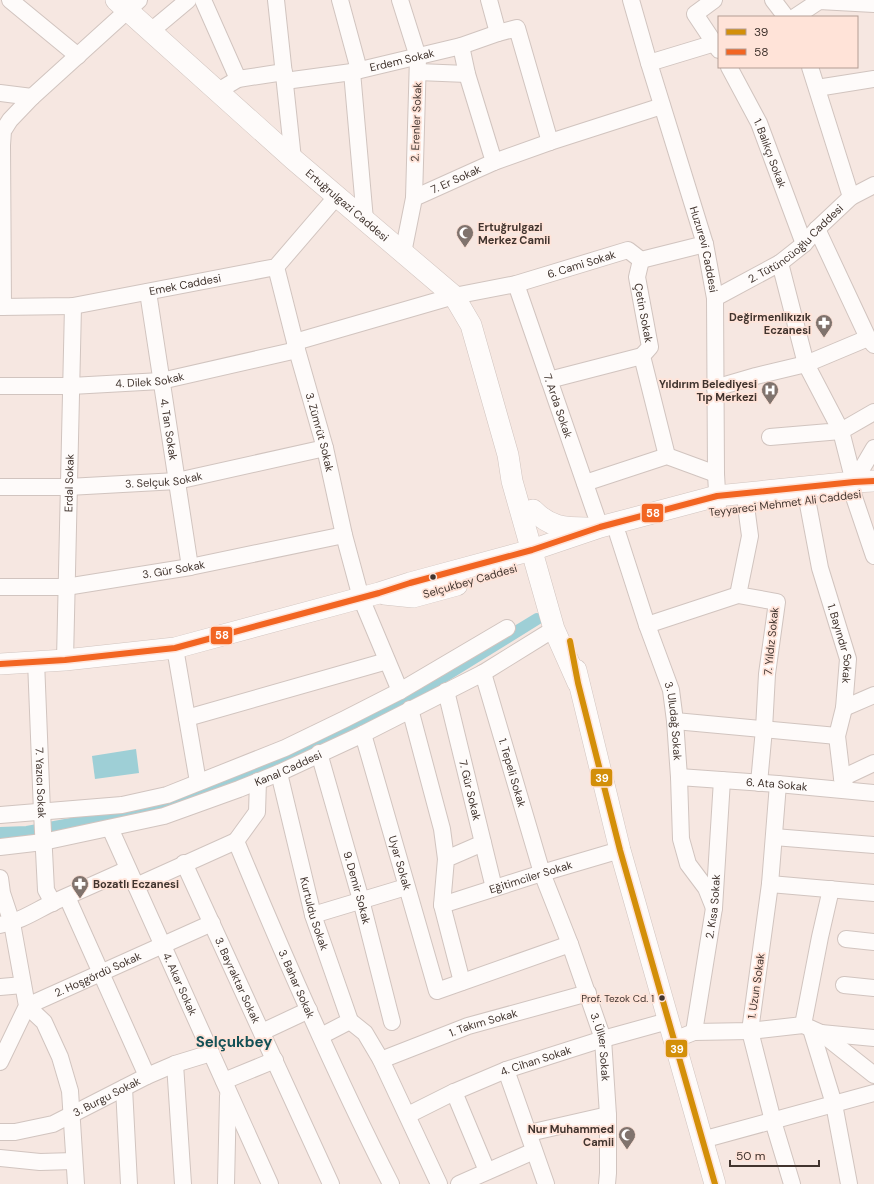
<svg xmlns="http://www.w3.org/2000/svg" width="874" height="1184" viewBox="0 0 874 1184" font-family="'DM Sans',sans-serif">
<rect width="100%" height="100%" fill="#f6e7e1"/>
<path fill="#9ecfd6" d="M136,749L139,773L95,779L92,756Z"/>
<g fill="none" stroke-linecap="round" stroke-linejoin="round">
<path stroke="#9ecfd6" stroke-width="12" d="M0,833L27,832L121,815L168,804L289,757L393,708L537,619"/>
<defs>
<g id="minor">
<path d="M10,0L78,56"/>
<path d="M203,0L238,79"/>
<path d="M276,0L293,159"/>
<path d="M340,0L359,70"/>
<path d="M400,0L418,57L414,198"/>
<path d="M489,0L498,33"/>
<path id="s1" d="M631,0L649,63L705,244L715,298L716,474L718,509"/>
<path d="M714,0L695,14L719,50"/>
<path d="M773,0L786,17"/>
<path d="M795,17L819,1L874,4"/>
<path d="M151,31L188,0"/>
<path d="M461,46L467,74L494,162"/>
<path d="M649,63L715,43"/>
<path id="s2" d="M729,67L759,123L804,244"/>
<path d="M810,67L851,197"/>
<path d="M352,72L365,220"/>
<path d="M418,72L467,74"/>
<path id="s3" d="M285,81L352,72L461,46L498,33L517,28L550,142"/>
<path d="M817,88L874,79"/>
<path d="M218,91L238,79L284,72"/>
<path d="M0,93L32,97L139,0"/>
<path d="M817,229L868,338L874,345"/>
<path id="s4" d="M403,253L414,198L494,162L550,142L662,106"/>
<path id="s5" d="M641,260L637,277L650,347L642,356L667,456"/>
<path id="s6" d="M276,267L297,350L325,448L344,535L361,598L400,691"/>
<path id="s7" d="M516,284L600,527"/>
<path id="s8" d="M148,292L190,567"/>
<path id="s9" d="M715,298L780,263L804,244L817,229L851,197L874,185"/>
<path id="s10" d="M0,307L73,306L276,267L337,196"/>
<path d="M3,307L2,145L3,131L10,120L32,97"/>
<path id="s11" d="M295,342L454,296L516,284L628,250L641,260L705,244"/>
<path d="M549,380L642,356"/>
<path id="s12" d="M0,386H71L161,381L297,350"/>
<path d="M715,388L756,376L806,364L868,338"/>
<path d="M770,437L841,431L806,364L780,263"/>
<path d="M874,448L854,482L853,494L874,556"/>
<path d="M854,482L841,431L874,412"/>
<path d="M585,483L667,456L716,474"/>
<path id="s13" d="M0,487H68L177,481L325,448"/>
<path id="s14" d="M807,499L820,568L848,659L844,708L837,736L842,778L847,790"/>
<path d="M746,506L750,536L738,595L777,602L767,674L764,729L759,783"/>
<path id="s15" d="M618,535L647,625L671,690L675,721L679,777L681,839L688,864L706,888L714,908"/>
<path id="s16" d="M0,587H66L190,567L344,535"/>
<path d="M647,625L738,595"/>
<path d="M175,648L198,782"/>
<path id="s17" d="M65,660L73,306"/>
<path id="s18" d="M36,661L42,812L46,890L53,903"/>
<path id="s19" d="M483,673L542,873L570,944L603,1039L608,1115V1173L607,1184"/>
<path id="s20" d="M446,691L494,888"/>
<path d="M844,708L874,695"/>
<path d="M410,709L442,829L446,859"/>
<path d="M187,718L387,661"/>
<path d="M675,721L837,736"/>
<path id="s21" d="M363,734L437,991L570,944"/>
<path id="s22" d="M319,753L361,900L392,1022"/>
<path id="s23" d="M279,773L313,915L350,1021L321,1036"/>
<path id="s24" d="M679,777L778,784L874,793"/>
<path d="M842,778L874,763"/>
<path id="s25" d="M258,781L257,812L236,841C284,957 334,1072 391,1184"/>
<path d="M778,784L770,884L750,1031L773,1121L792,1184"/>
<path d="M0,815L122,805L167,795L285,748L345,719L400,691L507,628"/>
<path id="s26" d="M110,828L270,1184"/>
<path d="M774,837L874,845"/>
<path id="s27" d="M0,847L43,842L164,816L239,789L279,773L363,734L483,673L554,629"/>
<path id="s28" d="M184,863L331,1184"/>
<path d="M0,878L2,893L12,923L27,1006L0,1062"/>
<path d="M770,884L874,893"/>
<path d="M136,886L236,841"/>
<path d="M67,897L147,1076"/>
<path id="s29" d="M442,905L542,873L620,850"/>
<path d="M313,915L406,887"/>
<path d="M0,925C22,921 35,911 54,902C79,891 104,880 128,869"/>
<path d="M846,939L874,942"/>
<path d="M462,982L442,905L446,859L483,843"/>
<path d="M844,985L874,988"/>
<path d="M0,987L23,985"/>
<path d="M350,1021L365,1033L381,1060L439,1184"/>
<path d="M803,1025L820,937L831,889"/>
<path d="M811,1029L834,1104L849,1184"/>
<path d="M262,1032L309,1010"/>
<path id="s30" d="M694,1032L714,908L722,780"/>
<path d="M821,1033L874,1038"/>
<path d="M684,1036L694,1032L750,1031L803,1025L821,1033L874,1075"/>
<path id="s31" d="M381,1060L468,1026L588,993"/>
<path d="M175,1064L183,1184"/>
<path d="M506,1070L546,1184"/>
<path d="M224,1081L275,1060"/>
<path d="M124,1088L129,1184"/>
<path d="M454,1092L487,1171"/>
<path id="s32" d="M408,1115L454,1092L506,1070L603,1039L668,1021"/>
<path id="s33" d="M0,1132H15L53,1124L147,1076L175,1064L211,1053"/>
<path d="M529,1133L608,1115"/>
<path d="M702,1140L874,1093"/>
<path d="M0,1158L40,1162L74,1161"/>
<path id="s34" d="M76,1184L70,1091L60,1057L44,1022L27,1006L212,923"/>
<path d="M226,1184L228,1096"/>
<path d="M459,1184L534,1151"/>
</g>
<g id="major">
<path id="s35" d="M116,0L293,159L454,296L471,325L508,455L512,481L554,629L578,683"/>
<path d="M533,510C550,527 563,528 587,528"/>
<path d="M384,594L413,597L457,585"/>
<path d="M0,664L65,660L175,648L379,593L410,583L532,550L600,527L717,496L854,482L874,481"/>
<path d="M576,670L620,850L715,1184"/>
</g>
</defs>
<use href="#minor" stroke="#d1c4bf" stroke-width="18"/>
<use href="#major" stroke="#d1c4bf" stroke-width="22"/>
<use href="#minor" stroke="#fefbfa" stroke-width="16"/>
<use href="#major" stroke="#fefbfa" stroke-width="21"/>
<defs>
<path id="bus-1" d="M570,641L578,683L620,850L715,1184"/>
<path id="bus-2" d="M0,664L65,660L175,648L379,593L410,583L532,550L600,527L717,496L854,482L874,481"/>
</defs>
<use href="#bus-1" stroke="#ffe3d8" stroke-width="9"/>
<use href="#bus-2" stroke="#ffe3d8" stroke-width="9"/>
<use href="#bus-1" stroke="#d38f09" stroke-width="6"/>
<use href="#bus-2" stroke="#f26522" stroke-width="6"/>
</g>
<defs>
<symbol id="mosque-pin" viewBox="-11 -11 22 30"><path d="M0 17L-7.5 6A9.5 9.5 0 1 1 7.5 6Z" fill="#80736d" stroke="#ffe3d8"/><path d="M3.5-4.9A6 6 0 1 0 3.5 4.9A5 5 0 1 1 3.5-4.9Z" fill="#fff"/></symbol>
<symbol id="pharmacy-pin" viewBox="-11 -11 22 30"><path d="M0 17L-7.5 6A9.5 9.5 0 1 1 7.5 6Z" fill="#80736d" stroke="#ffe3d8"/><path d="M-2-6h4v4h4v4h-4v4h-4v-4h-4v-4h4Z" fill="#fff"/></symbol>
<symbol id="hospital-pin" viewBox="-11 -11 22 30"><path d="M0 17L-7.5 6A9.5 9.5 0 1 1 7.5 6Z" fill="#80736d" stroke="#ffe3d8"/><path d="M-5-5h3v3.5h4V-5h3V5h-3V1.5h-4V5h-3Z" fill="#fff"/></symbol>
</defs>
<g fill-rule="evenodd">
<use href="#mosque-pin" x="455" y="223" width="20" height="27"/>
<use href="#pharmacy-pin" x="814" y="313" width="20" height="27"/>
<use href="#hospital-pin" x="760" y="380" width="20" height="27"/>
<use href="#pharmacy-pin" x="70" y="874" width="20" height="27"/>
<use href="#mosque-pin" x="617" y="1125" width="20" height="27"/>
</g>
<g fill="#41342e" stroke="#ffe3d8" stroke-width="1.5">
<circle cx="433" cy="577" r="3.5"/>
<circle cx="662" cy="998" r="3.5"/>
</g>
<g text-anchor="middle" stroke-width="3.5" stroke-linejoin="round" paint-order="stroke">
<g font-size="10" fill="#41342e" stroke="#ffe3d8" text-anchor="end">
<text x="654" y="1002">Prof. Tezok Cd. 1</text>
</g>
<g font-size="11" fill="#41342e" stroke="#ffe3d8">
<text dy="4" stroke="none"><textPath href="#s3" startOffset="119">Erdem Sokak</textPath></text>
<text transform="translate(416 122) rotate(-88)" y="4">2. Erenler Sokak</text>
<text dy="4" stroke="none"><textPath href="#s2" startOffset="96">1. Balıkçı Sokak</textPath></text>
<text dy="4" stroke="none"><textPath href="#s4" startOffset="102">7. Er Sokak</textPath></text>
<text dy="4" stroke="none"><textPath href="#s35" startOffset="309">Ertuğrulgazi Caddesi</textPath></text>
<text dy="4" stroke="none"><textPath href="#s9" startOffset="98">2. Tütüncüoğlu Caddesi</textPath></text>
<text dy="4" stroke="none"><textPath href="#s1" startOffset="260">Huzurevi Caddesi</textPath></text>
<text dy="4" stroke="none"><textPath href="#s11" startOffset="297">6. Cami Sokak</textPath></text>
<text dy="4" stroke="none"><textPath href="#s10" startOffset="187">Emek Caddesi</textPath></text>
<text dy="4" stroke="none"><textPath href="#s5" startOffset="54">Çetin Sokak</textPath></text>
<text dy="4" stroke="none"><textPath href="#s12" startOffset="150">4. Dilek Sokak</textPath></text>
<text dy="4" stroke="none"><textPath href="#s7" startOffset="129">7. Arda Sokak</textPath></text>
<text dy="4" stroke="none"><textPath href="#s8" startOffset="139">4. Tan Sokak</textPath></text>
<text dy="4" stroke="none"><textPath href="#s6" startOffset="171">3. Zümrüt Sokak</textPath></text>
<text dy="4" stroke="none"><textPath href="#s13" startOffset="164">3. Selçuk Sokak</textPath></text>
<text dy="4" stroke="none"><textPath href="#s17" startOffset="177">Erdal Sokak</textPath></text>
<text transform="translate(785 503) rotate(-7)" y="4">Teyyareci Mehmet Ali Caddesi</text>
<text dy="4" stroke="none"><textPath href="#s16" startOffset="175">3. Gür Sokak</textPath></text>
<text transform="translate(470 581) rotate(-16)" y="4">Selçukbey Caddesi</text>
<text transform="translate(771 641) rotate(-84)" y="4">7. Yıldız Sokak</text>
<text dy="4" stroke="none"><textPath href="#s14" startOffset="149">1. Bayındır Sokak</textPath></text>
<text dy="4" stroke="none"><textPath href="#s15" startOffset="195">3. Uludağ Sokak</textPath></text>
<text dy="4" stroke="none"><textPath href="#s27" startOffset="300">Kanal Caddesi</textPath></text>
<text dy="4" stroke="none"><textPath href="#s19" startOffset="104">1. Tepeli Sokak</textPath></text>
<text dy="4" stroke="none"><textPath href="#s18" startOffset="122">7. Yazıcı Sokak</textPath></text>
<text dy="4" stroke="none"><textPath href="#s24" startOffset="98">6. Ata Sokak</textPath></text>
<text dy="4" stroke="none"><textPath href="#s20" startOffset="102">7. Gür Sokak</textPath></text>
<text dy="4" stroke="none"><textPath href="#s21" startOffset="134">Uyar Sokak</textPath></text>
<text dy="4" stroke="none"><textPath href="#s29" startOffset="93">Eğitimciler Sokak</textPath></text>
<text dy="4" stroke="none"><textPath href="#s22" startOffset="140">9. Demir Sokak</textPath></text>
<text dy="4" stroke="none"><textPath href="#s30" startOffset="127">2. Kısa Sokak</textPath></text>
<text dy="4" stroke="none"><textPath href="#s23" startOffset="145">Kurtuldu Sokak</textPath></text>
<text dy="4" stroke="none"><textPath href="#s34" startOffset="268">2. Hoşgördü Sokak</textPath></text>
<text dy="4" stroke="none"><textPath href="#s28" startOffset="129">3. Bayraktar Sokak</textPath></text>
<text dy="4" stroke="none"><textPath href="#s25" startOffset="222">3. Bahar Sokak</textPath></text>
<text dy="4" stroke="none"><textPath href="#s26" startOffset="171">4. Akar Sokak</textPath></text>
<text transform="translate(756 986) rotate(-82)" y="4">1. Uzun Sokak</text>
<text dy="4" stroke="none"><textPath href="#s31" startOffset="109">1. Takım Sokak</textPath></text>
<text dy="4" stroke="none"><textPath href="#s19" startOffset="393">3. Ülker Sokak</textPath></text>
<text dy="4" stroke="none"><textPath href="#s32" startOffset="139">4. Cihan Sokak</textPath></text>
<text dy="4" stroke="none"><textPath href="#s33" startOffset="114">3. Burgu Sokak</textPath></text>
</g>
<g font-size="11" font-weight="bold" fill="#41342e" stroke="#ffe3d8" text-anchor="end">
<text x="478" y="231" text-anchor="start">Ertuğrulgazi<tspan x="478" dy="13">Merkez Camii</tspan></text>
<text x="811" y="321">Değirmenlikızık<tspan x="811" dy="13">Eczanesi</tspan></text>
<text x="757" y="388">Yıldırım Belediyesi<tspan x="757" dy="13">Tıp Merkezi</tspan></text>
<text x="93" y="888" text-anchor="start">Bozatlı Eczanesi</text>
<text x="614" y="1133">Nur Muhammed<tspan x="614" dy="13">Camii</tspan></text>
</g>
<g font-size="15" font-weight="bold" fill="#145157" stroke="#ffe3d8">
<text x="234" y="1047">Selçukbey</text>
</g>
</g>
<g stroke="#ffe3d8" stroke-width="1.5">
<rect x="641" y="503" width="23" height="20" rx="4" fill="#f26522"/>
<rect x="210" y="626" width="23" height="19" rx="4" fill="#f26522"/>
<rect x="590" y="768" width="23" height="19" rx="4" fill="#d38f09"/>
<rect x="665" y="1039" width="23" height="19" rx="4" fill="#d38f09"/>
</g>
<g font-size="11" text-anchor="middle" font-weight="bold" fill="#fff">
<text x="653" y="517">58</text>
<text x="222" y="639">58</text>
<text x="602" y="782">39</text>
<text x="677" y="1053">39</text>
</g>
<rect x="718" y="16" width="140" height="52" fill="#ffe3d8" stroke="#b39d94"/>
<rect x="726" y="29" width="20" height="6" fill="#d38f09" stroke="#b39d94"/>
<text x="754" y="36" font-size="12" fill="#41342e">39</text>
<rect x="726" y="49" width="20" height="6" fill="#f26522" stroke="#b39d94"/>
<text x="754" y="56" font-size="12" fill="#41342e">58</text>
<path d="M730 1160v6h89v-6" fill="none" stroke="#41342e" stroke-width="2"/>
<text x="736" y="1160" font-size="12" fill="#41342e" stroke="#ffe3d8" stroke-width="3" paint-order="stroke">50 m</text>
</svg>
